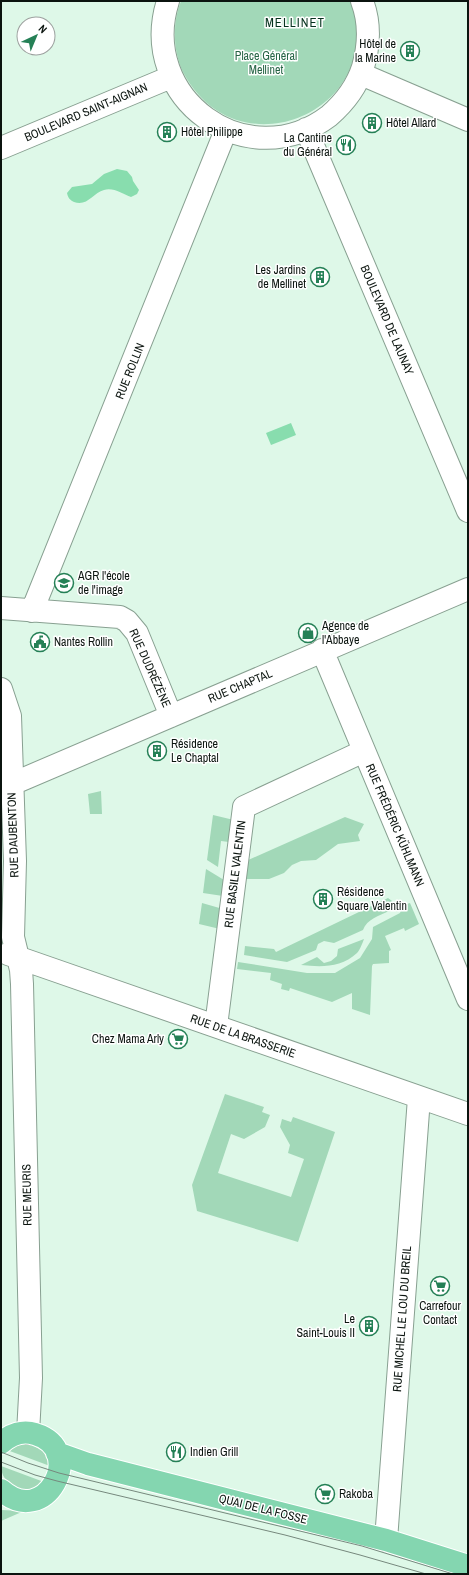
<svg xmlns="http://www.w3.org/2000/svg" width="469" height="1575" viewBox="0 0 469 1575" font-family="'Archivo Narrow',sans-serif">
<rect width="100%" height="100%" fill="#def8e8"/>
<path fill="#a2d8b8" d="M181,1H351C389,110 237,176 183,72C173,51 172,23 181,1Z
M101,791L102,814H90L88,794Z
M213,815L238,821L237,843L221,841L218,867L207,860Z
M345,817L364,824L358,835L360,841L338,844L316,860L301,861L292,865L284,873L269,879H245L246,861Z
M206,869L224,880L223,896L203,893Z
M388,898L392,901L389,911C379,916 367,919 363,930L334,943L324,941L318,944L316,950L287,962L244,955L245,946L274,949L276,952Z
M202,903L223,909L220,929L199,924Z
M410,903L419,924L405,931L404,928L385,936L391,950L389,951V963L373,964L372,966L370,1015L352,1009V993L332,1002L290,988L289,991L281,989L282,984L270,980L271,973L237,969L238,962L307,973H335L360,958L372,939L373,927L400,913L403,905Z
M364,939C362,944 360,950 357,953C341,968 321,967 301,965L317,957L324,963L331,961L337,956L338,949Z
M225,1094L264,1107L262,1112L270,1115L265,1127L244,1139L231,1134L218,1173L291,1197L304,1159L288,1153L290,1145L280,1127L282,1119L291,1122L293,1117L335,1132L298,1242L197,1211L192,1185Z
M27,1442L46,1453L50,1466L7,1450L12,1446Z
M1,1466L44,1482L39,1487L24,1491C12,1484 2,1482 1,1466Z
M1,1510L24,1511L1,1521Z"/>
<path fill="#88ddae" d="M117,169L127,171L132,177L133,181L139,190L137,194L131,197C123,194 113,187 104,190C93,193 87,207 74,202C70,200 68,198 67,193L72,187L92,184L104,174Z
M291,423L296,435L271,445L266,433Z"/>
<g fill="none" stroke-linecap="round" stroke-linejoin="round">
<defs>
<path id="minor" d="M168,1C137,98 247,178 329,116C344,103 357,86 363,67C369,46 370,22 362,1
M361,74L468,120
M306,129L468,511
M1,148L171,77
M1,608L120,617L127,621L137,633L171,716
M32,611L226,130
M322,650L468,999
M1,689L10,716L15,861L13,937L21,970L22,984L31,1378L28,1433
M12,784L468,589
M8,954L468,1114
M216,1026L244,807L364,751
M386,1540L419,1098"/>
<path id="major" d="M1,1443C11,1434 23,1430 35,1434C88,1450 45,1530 1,1490
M57,1453L88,1464L386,1540L468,1566"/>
</defs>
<use href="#minor" stroke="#88a091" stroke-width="24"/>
<use href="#major" stroke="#fff" stroke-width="24"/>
<use href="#minor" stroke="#fff" stroke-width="22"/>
<use href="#major" stroke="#84d6b0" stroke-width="22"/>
<path stroke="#76887d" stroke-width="1" d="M1,1452L28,1463L59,1473L362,1546L453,1574
M1,1462L35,1475L57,1481L285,1535L360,1555L426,1574"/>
</g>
<defs>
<symbol id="building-ring" viewBox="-11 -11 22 22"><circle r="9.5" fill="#fff" stroke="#258056" stroke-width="1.5"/><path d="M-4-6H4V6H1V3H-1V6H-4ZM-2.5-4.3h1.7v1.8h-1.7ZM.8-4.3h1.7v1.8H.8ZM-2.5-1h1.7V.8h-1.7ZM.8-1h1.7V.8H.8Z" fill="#258056"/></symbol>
<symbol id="restaurant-ring" viewBox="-11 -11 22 22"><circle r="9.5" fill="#fff" stroke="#258056" stroke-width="1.5"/><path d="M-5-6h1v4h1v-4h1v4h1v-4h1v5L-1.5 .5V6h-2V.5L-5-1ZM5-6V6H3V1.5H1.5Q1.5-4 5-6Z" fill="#258056"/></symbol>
<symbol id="university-ring" viewBox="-11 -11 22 22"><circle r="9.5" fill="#fff" stroke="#258056" stroke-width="1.5"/><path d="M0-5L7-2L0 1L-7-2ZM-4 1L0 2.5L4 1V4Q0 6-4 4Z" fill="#258056"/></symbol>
<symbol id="shop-ring" viewBox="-11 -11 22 22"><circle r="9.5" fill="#fff" stroke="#258056" stroke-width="1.5"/><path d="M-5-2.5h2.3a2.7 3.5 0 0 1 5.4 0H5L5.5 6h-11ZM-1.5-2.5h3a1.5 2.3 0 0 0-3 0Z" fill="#258056"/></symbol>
<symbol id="civic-ring" viewBox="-11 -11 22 22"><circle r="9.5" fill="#fff" stroke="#258056" stroke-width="1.5"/><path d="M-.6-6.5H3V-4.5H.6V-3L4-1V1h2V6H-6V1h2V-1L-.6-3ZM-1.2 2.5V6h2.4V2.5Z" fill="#258056"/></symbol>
<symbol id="supermarket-ring" viewBox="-11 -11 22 22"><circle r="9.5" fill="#fff" stroke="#258056" stroke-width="1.5"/><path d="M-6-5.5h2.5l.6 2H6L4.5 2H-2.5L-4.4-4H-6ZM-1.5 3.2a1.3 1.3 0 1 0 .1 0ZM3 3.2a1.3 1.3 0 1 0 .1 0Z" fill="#258056"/></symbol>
</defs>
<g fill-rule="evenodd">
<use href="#building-ring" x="399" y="40" width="22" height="22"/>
<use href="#building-ring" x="361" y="112" width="22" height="22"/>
<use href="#building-ring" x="156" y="121" width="22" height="22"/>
<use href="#restaurant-ring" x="335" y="134" width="22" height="22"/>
<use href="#building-ring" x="309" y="266" width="22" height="22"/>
<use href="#university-ring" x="53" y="572" width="22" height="22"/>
<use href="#shop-ring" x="297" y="622" width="22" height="22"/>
<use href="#civic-ring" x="29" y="631" width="22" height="22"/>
<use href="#building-ring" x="146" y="740" width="22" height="22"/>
<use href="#building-ring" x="312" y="888" width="22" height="22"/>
<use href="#supermarket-ring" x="167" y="1028" width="22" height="22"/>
<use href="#supermarket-ring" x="429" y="1275" width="22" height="22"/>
<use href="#building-ring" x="358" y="1315" width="22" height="22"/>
<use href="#restaurant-ring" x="165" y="1441" width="22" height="22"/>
<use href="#supermarket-ring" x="314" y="1483" width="22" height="22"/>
</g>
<g text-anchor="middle" stroke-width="3" stroke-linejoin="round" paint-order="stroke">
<g font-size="12" fill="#0b140f" stroke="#fff" text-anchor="start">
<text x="396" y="48" text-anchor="end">Hôtel de<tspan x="396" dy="14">la Marine</tspan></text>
<text x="386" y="127">Hôtel Allard</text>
<text x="181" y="136">Hôtel Philippe</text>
<text x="332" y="142" text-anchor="end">La Cantine<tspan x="332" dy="14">du Général</tspan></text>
<text x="306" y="274" text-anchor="end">Les Jardins<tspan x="306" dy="14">de Mellinet</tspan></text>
<text x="78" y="580">AGR l'école<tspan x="78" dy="14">de l'image</tspan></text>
<text x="322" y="630">Agence de<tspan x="322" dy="14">l'Abbaye</tspan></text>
<text x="54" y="646">Nantes Rollin</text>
<text x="171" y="748">Résidence<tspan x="171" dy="14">Le Chaptal</tspan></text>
<text x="337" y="896">Résidence<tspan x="337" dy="14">Square Valentin</tspan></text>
<text x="164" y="1043" text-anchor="end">Chez Mama Arly</text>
<text x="440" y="1310" text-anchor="middle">Carrefour<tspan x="440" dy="14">Contact</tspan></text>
<text x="355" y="1323" text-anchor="end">Le<tspan x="355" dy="14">Saint-Louis II</tspan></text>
<text x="190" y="1456">Indien Grill</text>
<text x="339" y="1498">Rakoba</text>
</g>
<g font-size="12" fill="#266445" stroke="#fff">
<text x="266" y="60">Place Général<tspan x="266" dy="14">Mellinet</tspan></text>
</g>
<g font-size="12" fill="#0b140f" stroke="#fff">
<text transform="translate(86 112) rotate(-23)" y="4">BOULEVARD SAINT-AIGNAN</text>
<text transform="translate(387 320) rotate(67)" y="4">BOULEVARD DE LAUNAY</text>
<text transform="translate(130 371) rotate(-68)" y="4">RUE ROLLIN</text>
<text transform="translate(150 668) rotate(66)" y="4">RUE DUDRÉZÈNE</text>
<text transform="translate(240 686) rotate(-23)" y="4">RUE CHAPTAL</text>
<text transform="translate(395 825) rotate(67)" y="4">RUE FRÉDÉRIC KÜHLMANN</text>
<text transform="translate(13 835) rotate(-92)" y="4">RUE DAUBENTON</text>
<text transform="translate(235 874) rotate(-83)" y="4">RUE BASILE VALENTIN</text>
<text transform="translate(243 1036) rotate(19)" y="4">RUE DE LA BRASSERIE</text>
<text transform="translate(27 1195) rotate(-91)" y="4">RUE MEURIS</text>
<text transform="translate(402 1319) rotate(-86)" y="4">RUE MICHEL LE LOU DU BREIL</text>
<text transform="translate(263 1509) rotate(14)" y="4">QUAI DE LA FOSSE</text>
</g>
<g font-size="13" letter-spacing="1" fill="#06321e" stroke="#fff">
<text x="295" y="27">MELLINET</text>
</g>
</g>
<rect width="469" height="1575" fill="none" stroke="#0b140f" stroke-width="4"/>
<g transform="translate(36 36) rotate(44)"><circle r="19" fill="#ffffff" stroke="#9da19f"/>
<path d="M0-3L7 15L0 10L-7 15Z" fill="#258056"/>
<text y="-6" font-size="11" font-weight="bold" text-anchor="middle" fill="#0b140f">N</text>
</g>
</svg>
